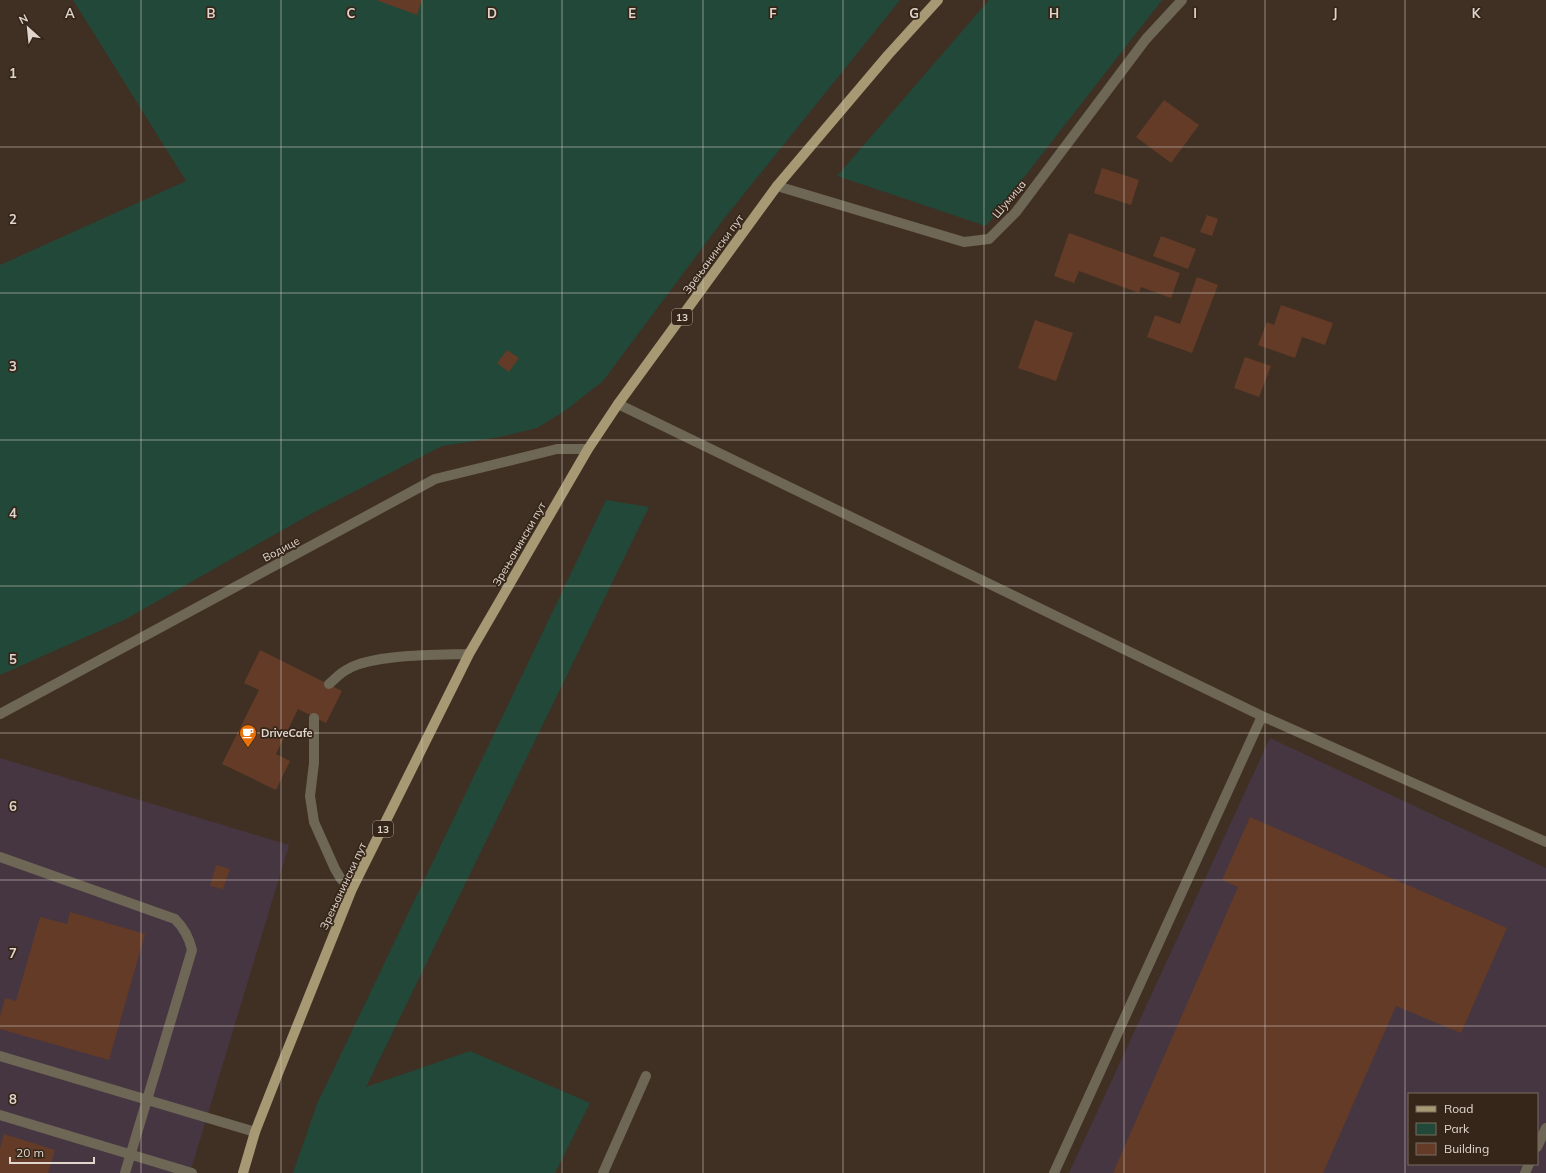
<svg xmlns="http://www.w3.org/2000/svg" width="1546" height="1173" viewBox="0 0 1546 1173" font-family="Mulish,sans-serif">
<rect width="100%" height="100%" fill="#403023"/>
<path fill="#463642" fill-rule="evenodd" d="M1270,738L1546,868V1173H1069ZM1409,1094H1537V1164H1409Z
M0,758L289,845L190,1173H0Z"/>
<path fill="#214838" d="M73,0H900L723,220L603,381L566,410L537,428L500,437L442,446L309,515L126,619L0,675V265L186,181Z
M989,0H1162L986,226L837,176Z
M606,500L649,507L366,1087L470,1051L590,1103L555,1173H293L317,1104Z"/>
<path fill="#633b27" d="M376,0H422L417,15Z
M1164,100L1199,125L1171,163L1136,137Z
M1102,168L1139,180L1131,205L1094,193Z
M1207,215L1218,219L1212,236L1200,232Z
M1069,233L1180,273L1171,298L1141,287L1139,293L1079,271L1074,283L1054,276Z
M1161,236L1196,249L1188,269L1153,256Z
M1197,277L1218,285L1192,353L1147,337L1155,315L1180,324Z
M1281,305L1333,323L1325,345L1302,337L1295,358L1258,345L1267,322L1274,325Z
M1035,320L1073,333L1056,381L1018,368Z
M507,350L519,358L509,372L497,363Z
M1245,357L1271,366L1259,397L1234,388Z
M260,650L342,691L326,723L298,709L276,754L290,761L276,790L222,764L259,690L244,683Z
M1250,817L1507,928L1461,1033L1396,1006L1323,1173H1113L1238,887L1222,880Z
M216,865L230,869L223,889L210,886Z
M70,912L145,934L109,1060L0,1029V1016L5,998L16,1001L40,917L67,924Z
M4,1134L55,1150L48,1173H0V1148Z"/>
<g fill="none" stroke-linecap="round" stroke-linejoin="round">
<path stroke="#6e6755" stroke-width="10" d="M329,684C335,679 341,672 348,669C374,654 438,655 469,654
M314,718V763L310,796L314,822L335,869L341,879L352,889
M0,857L175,919C184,928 189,937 192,950L125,1173
M0,1056L255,1132
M0,1115L192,1173
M603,1173L646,1076"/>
<path stroke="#6e6755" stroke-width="10" d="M777,186L964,242L989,239L1016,212L1146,39L1182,0
M618,404L1262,716L1546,842
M0,714L435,479L557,449H588
M1537,1147L1546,1128
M1054,1173L1262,716
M1525,1173L1529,1164"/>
<path stroke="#a69973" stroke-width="10" d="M243,1173L255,1132L275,1081L352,889L469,654L588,449L618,404L777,186L888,55L938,0"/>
</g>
<path fill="none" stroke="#e0d6cd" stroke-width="1" stroke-opacity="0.55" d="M141,0V1173M281,0V1173M422,0V1173M562,0V1173M703,0V1173M843,0V1173M984,0V1173M1124,0V1173M1265,0V1173M1405,0V1173M0,147H1546M0,293H1546M0,440H1546M0,586H1546M0,733H1546M0,880H1546M0,1026H1546"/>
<defs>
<symbol id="cafe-pin" viewBox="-11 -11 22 30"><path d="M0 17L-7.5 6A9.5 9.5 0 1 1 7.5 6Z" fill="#e8710a" stroke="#352619"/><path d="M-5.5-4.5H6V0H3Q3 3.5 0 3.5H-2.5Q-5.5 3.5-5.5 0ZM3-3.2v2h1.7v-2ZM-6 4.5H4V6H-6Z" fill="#fff"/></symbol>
</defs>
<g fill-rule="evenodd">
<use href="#cafe-pin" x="238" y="723" width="20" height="27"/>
</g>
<g text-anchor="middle" stroke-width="3.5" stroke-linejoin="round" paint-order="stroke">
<g fill="#352619" stroke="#ada197" stroke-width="1">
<rect x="672" y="309" width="20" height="16" rx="3"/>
<rect x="373" y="821" width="20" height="16" rx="3"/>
</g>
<g font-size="10" font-weight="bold" fill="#e0d6cd">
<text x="682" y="321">13</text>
<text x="383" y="833">13</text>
</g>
<g font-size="11" fill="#e0d6cd" stroke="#352619">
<text transform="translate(1009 199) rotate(-50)" y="4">Шумица</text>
<text transform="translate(713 254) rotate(-54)" y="4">Зрењанински пут</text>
<text transform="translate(519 544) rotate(-60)" y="4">Зрењанински пут</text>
<text transform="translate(281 549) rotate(-28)" y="4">Водице</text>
<text transform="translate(343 886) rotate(-65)" y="4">Зрењанински пут</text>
</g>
<g font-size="11" font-weight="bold" fill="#e0d6cd" stroke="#352619" text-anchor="start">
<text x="261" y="737">DriveCafe</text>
</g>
</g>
<g font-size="13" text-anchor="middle" font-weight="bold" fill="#e0d6cd" stroke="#352619" stroke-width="3.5" stroke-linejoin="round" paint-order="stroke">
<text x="70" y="18">A</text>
<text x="211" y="18">B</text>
<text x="351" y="18">C</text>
<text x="492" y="18">D</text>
<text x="632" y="18">E</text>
<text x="773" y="18">F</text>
<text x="914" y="18">G</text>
<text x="1054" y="18">H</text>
<text x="1195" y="18">I</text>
<text x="1335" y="18">J</text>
<text x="1476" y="18">K</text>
<text x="13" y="78">1</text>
<text x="13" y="224">2</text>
<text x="13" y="371">3</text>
<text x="13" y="518">4</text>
<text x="13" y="664">5</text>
<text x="13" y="811">6</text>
<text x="13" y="958">7</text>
<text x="13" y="1104">8</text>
</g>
<rect x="1408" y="1093" width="130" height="72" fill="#352619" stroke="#796c61"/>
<rect x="1416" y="1106" width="20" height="6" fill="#a69973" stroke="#796c61"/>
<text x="1444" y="1113" font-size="12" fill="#e0d6cd">Road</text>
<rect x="1416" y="1123" width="20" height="12" fill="#214838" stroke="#796c61"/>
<text x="1444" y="1133" font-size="12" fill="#e0d6cd">Park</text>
<rect x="1416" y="1143" width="20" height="12" fill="#633b27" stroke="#796c61"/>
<text x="1444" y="1153" font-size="12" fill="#e0d6cd">Building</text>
<g transform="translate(28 28) rotate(333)" stroke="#352619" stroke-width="3" paint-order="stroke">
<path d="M0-3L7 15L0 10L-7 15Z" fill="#e0d6cd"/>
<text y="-6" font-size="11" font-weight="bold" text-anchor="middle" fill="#e0d6cd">N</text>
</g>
<path d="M10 1157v6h84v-6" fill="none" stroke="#e0d6cd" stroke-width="2"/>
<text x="16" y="1157" font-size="12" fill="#e0d6cd" stroke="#352619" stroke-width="3" paint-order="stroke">20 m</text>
</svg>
